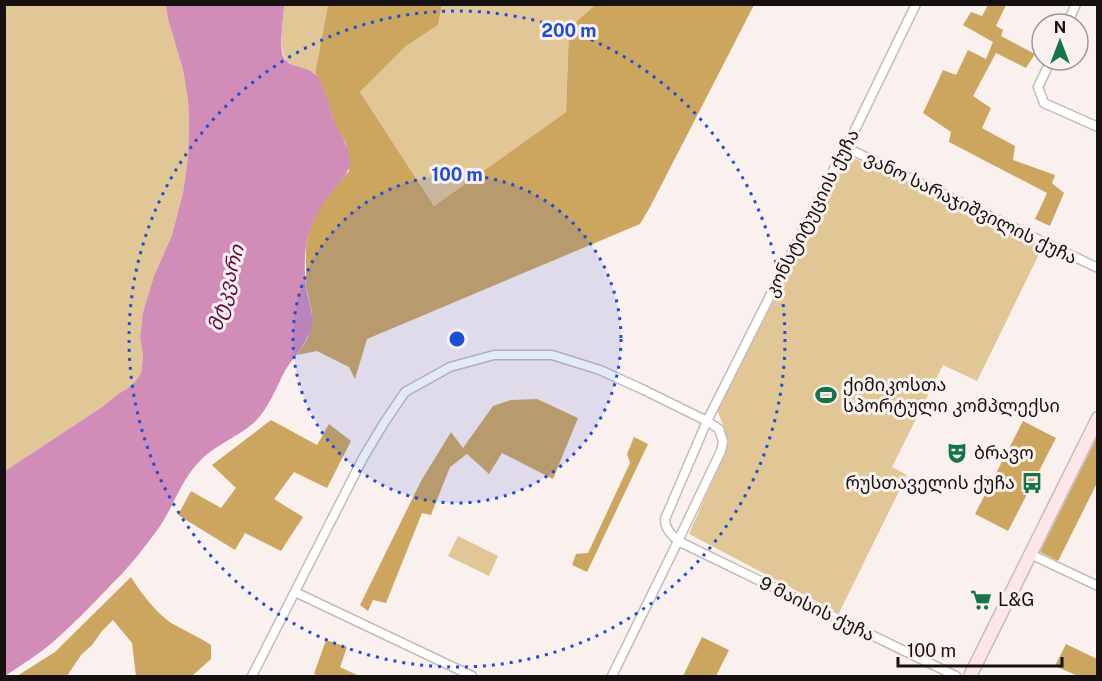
<svg xmlns="http://www.w3.org/2000/svg" width="1102" height="681" viewBox="0 0 1102 681" font-family="'Public Sans','Noto Sans Georgian',sans-serif">
<rect width="100%" height="100%" fill="#faf0ed"/>
<path fill="#e1c796" d="M4,5H166L168,19L183,70L188,100L189,122L188,157L183,193L172,235L154,276L143,312L140,337L143,356L141,373L137,381L128,388L118,394L102,407L5,471Z
M284,5H328L315,73C307,70 295,68 288,62C277,53 284,18 284,5Z
M442,5H595L569,28L566,112L434,206L360,92L405,47L438,25Z
M849,156L1043,246L977,381L943,365L892,467L907,475L839,613L689,534L727,448L724,427L717,410Z
M458,536L498,556L489,576L448,556Z"/>
<path fill="#cca65f" d="M328,5H442L438,25L405,47L360,92L434,206L566,112L569,28L595,5H754L650,207L640,224L367,339L355,379L349,367L317,351L297,355L308,338L312,312L306,286V248L308,235L315,216L323,202L349,171L346,143L336,127L323,88L315,73Z
M988,5H1006L996,26L1003,30L1001,36L1035,54L1026,68L996,53L973,96L991,108L982,128L1015,146L1013,160L1055,175L1052,183L1064,193L1050,226L1035,219L1047,193L949,142L951,132L923,113L943,70L956,75L968,50L986,59L993,42L963,25L971,12L982,16Z
M537,399L578,418L553,479L502,453L489,474L467,454L450,467L431,515L422,513L386,603L373,600L368,611L360,605L421,481L451,432L463,448L493,406L511,400Z
M271,420L317,445L329,424L351,441L327,488L294,472L274,499L303,517L281,551L245,533L235,550L178,515L191,491L221,508L236,488L212,465Z
M1023,421L1056,438L1008,531L975,514Z
M634,437L648,444L587,572L572,565L576,554L588,553L630,463L627,454Z
M1097,437V483L1058,561L1040,552Z
M131,577C140,592 158,615 173,624C185,631 199,637 211,645V659L192,676H136L132,643L113,620L102,631L92,645L81,655L67,676H17L55,652Z
M702,637L729,650L716,676H683Z
M326,640L347,647L340,667L359,676H319L314,674Z
M1066,644L1097,659V676H1078L1055,666Z"/>
<path fill="#d18db8" d="M166,5H284C284,18 278,48 284,58C291,69 308,66 316,75C325,84 330,112 336,125C339,132 344,138 346,145C348,151 350,157 350,163C349,177 330,191 323,204C317,213 313,222 309,233C304,249 304,269 306,287C308,302 316,316 310,331C305,346 294,357 286,369C275,389 268,412 250,426C233,439 212,447 198,463C180,482 173,508 158,529C148,542 138,556 127,568C122,575 114,581 108,588C91,606 72,625 53,642C38,655 21,665 5,676V471L102,407L118,394L128,388L136,381L141,373L143,356L140,337L143,312L154,276L172,235L183,193L188,157L189,122L188,100L183,70L168,19Z"/>
<g fill="none" stroke-linecap="round" stroke-linejoin="round">
<defs>
<path id="street" d="M1067,24L1076,4
M1051,60L1038,87L1044,103L1098,127
M845,147L1098,268
M1030,554L1098,586
M295,592L472,676
M252,676L363,458L384,423L405,392L450,367L494,355H552L600,370L644,390L707,421L719,429L723,442L721,451L678,541C671,534 665,529 665,519L707,421L845,147L850,140L916,4
M612,676L678,541L956,676"/>
<path id="secondary" d="M970,676L1098,418"/>
</defs>
<use href="#street" stroke="#c5bbb9" stroke-width="11"/>
<use href="#secondary" stroke="#c5bbb9" stroke-width="15"/>
<use href="#street" stroke="#fff" stroke-width="8"/>
<use href="#secondary" stroke="#fee5ea" stroke-width="12"/>
</g>
<circle cx="457" cy="339" r="164" fill="#1d4ed8" fill-opacity=".12"/>
<g fill="none" stroke="#1d4ed8" stroke-width="3" stroke-dasharray="3 6">
<circle cx="457" cy="339" r="164"/>
<circle cx="457" cy="339" r="328"/>
</g>
<defs>
<symbol id="stadium-bare" viewBox="-9 -9 18 18"><path d="M0-5a6.5 5 0 1 0 0 10a6.5 5 0 1 0 0-10ZM-3.5-1.8h7v3.6h-7Z" fill="#167449" stroke="#faf0ed" stroke-width="2.5" paint-order="stroke"/></symbol>
<symbol id="theatre-bare" viewBox="-9 -9 18 18"><path d="M-5-5.5Q0-4 5-5.5V0Q5 5 0 6Q-5 5-5 0ZM-3.3-2.5H-1v1.5H-3.3ZM1-2.5H3.3v1.5H1ZM-2.8 1Q0 5.5 2.8 1Z" fill="#167449" stroke="#faf0ed" stroke-width="2.5" paint-order="stroke"/></symbol>
<symbol id="bus-bare" viewBox="-9 -9 18 18"><path d="M-5-6H5V4H4V6H2V4H-2V6H-4V4H-5ZM-3.5-4V0h7V-4ZM-3.5 1.2v1.5H-2V1.2ZM2 1.2v1.5H3.5V1.2Z" fill="#167449" stroke="#faf0ed" stroke-width="2.5" paint-order="stroke"/></symbol>
<symbol id="supermarket-bare" viewBox="-9 -9 18 18"><path d="M-6-5.5h2.5l.6 2H6L4.5 2H-2.5L-4.4-4H-6ZM-1.5 3.2a1.3 1.3 0 1 0 .1 0ZM3 3.2a1.3 1.3 0 1 0 .1 0Z" fill="#167449" stroke="#faf0ed" stroke-width="2.5" paint-order="stroke"/></symbol>
</defs>
<g fill-rule="evenodd">
<use href="#stadium-bare" x="811" y="380" width="30" height="30"/>
<use href="#theatre-bare" x="942" y="438" width="30" height="30"/>
<use href="#bus-bare" x="1017" y="468" width="30" height="30"/>
<use href="#supermarket-bare" x="966" y="585" width="30" height="30"/>
</g>
<g text-anchor="middle" stroke-width="6" stroke-linejoin="round" paint-order="stroke">
<g font-size="18" fill="#141110" stroke="#faf0ed">
<text transform="translate(971 208) rotate(26)" y="6">ვანო სარაჯიშვილის ქუჩა</text>
<text transform="translate(812 213) rotate(-63)" y="6">კონსტიტუციის ქუჩა</text>
<text transform="translate(817 609) rotate(26)" y="6">9 მაისის ქუჩა</text>
</g>
<g font-size="18" fill="#141110" stroke="#faf0ed" text-anchor="start">
<text x="843" y="391">ქიმიკოსთა<tspan x="843" dy="21">სპორტული კომპლექსი</tspan></text>
<text x="974" y="459">ბრავო</text>
<text x="1015" y="489" text-anchor="end">რუსთაველის ქუჩა</text>
<text x="998" y="606">L&amp;G</text>
</g>
<g font-size="20" font-style="italic" fill="#5d0a48" stroke="#faf0ed">
<text transform="translate(226 288) rotate(-75)" y="7">მტკვარი</text>
</g>
</g>
<circle cx="457" cy="339" r="9" fill="#1d4ed8" stroke="#faf0ed" stroke-width="3"/>
<g font-size="18" text-anchor="middle" font-weight="bold" fill="#1d4ed8" stroke="#faf0ed" stroke-width="6" stroke-linejoin="round" paint-order="stroke">
<text x="569" y="37">200 m</text>
<text x="457" y="181">100 m</text>
</g>
<rect width="1102" height="681" fill="none" stroke="#141110" stroke-width="12"/>
<g transform="translate(1060 42)"><circle r="28" fill="#faf0ed" stroke="#9e9795" stroke-width="1.5"/>
<path d="M0-4.5L10 22L0 15L-10 22Z" fill="#167449"/>
<text y="-9" font-size="16" font-weight="bold" text-anchor="middle" fill="#141110">N</text>
</g>
<path d="M898 657v9h164v-9" fill="none" stroke="#141110" stroke-width="3"/>
<text x="907" y="657" font-size="18" fill="#141110" stroke="#faf0ed" stroke-width="4.5" paint-order="stroke">100 m</text>
</svg>
